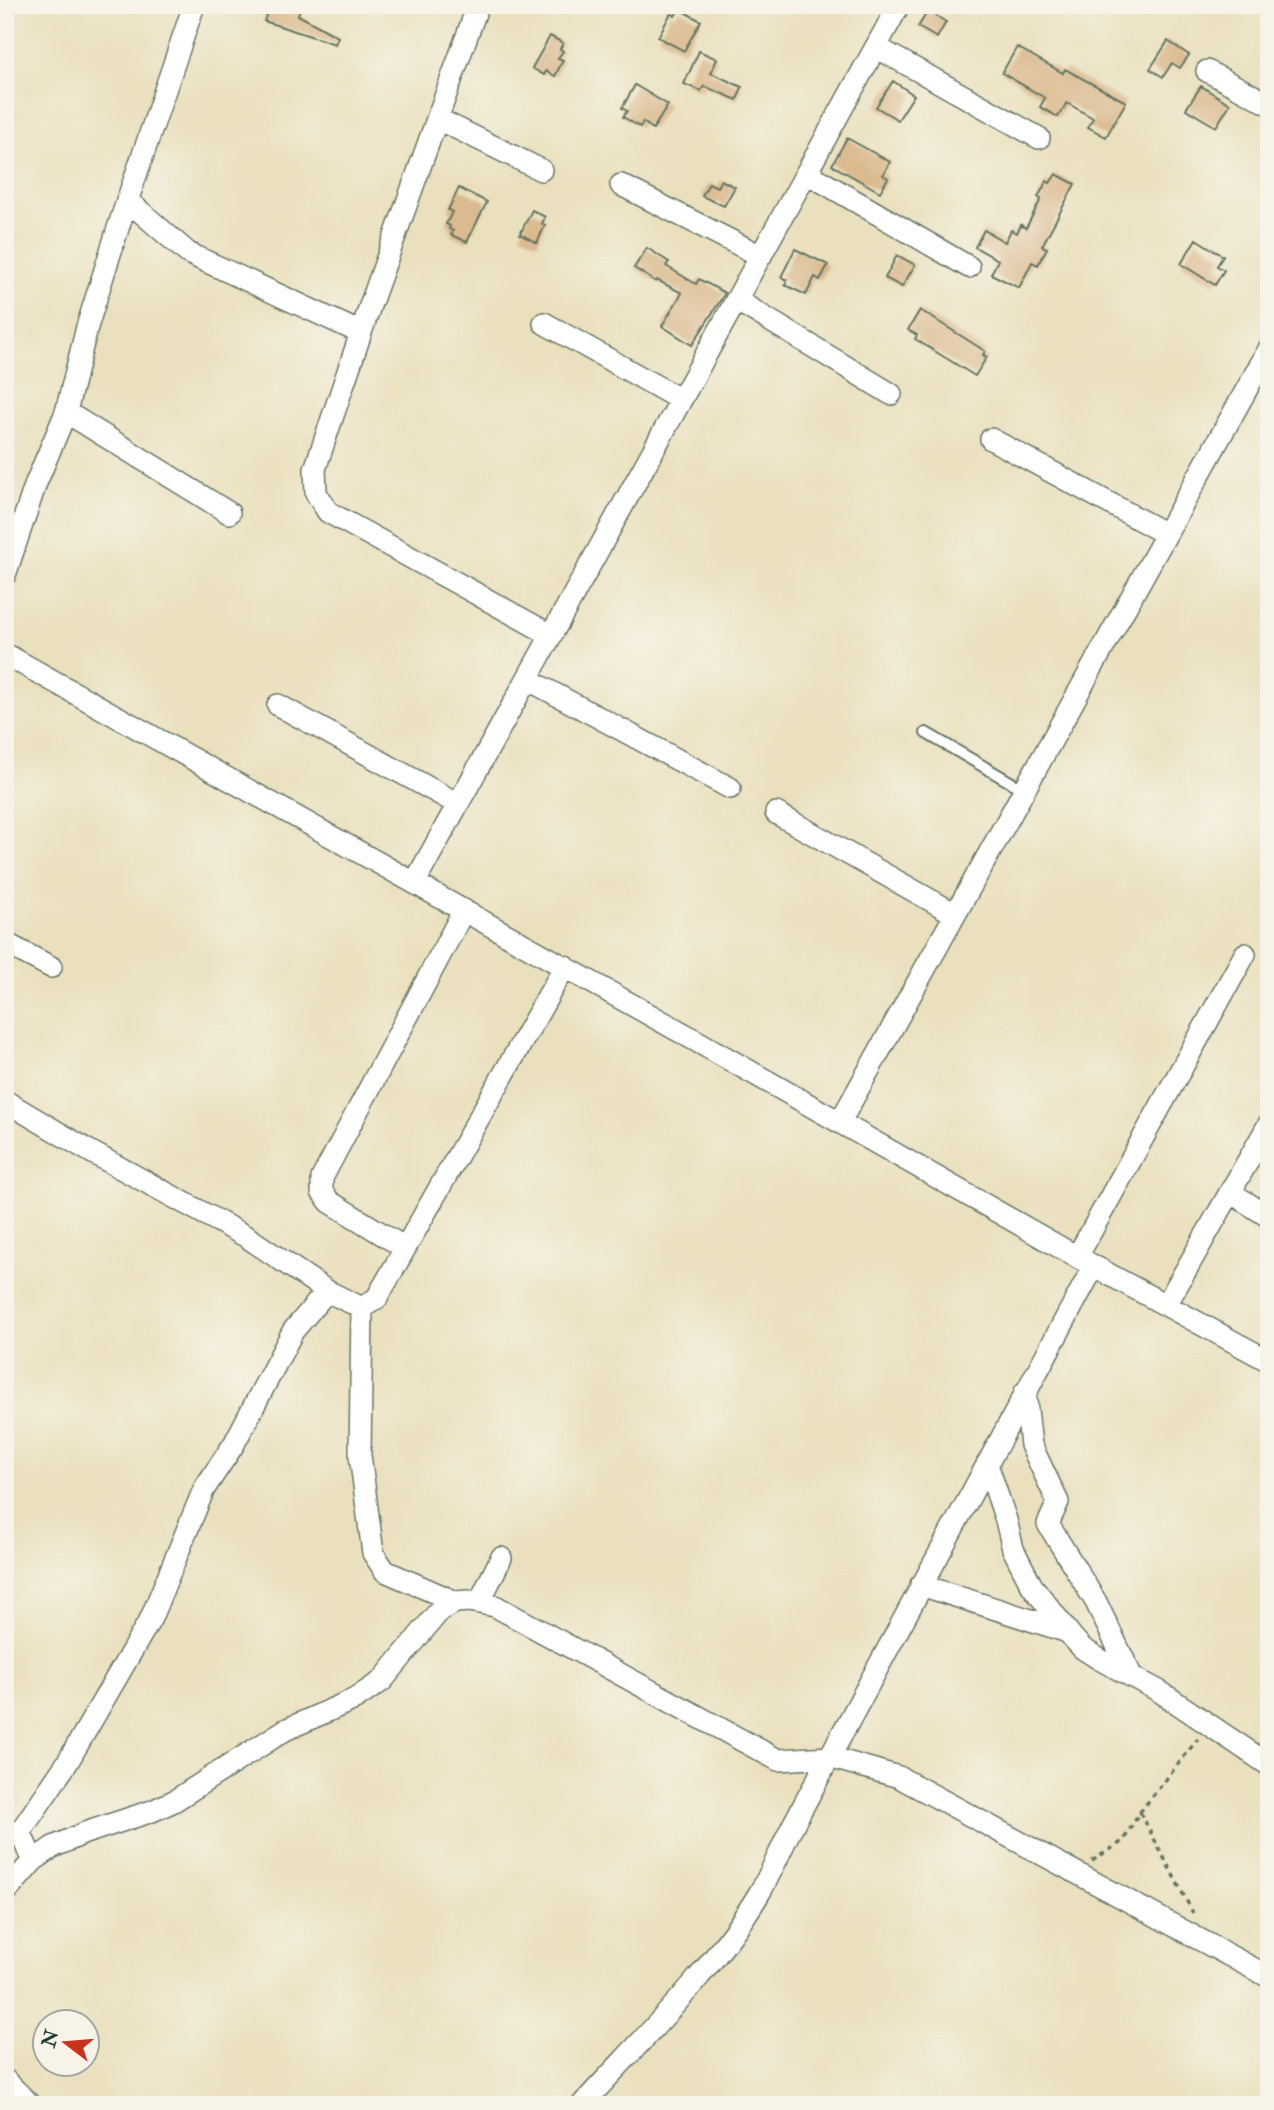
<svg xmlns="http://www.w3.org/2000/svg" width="1274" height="2110" viewBox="0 0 1274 2110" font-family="'IM FELL Double Pica',serif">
<rect width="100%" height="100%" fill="#f7f3e8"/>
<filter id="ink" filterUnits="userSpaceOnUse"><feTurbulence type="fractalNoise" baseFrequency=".0143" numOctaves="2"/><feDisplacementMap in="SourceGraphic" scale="14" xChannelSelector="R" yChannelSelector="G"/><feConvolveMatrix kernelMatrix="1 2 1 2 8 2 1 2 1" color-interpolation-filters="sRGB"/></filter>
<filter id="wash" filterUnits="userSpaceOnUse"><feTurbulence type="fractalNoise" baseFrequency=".00686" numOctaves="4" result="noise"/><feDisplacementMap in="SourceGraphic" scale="28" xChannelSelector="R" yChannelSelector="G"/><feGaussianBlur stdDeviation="1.57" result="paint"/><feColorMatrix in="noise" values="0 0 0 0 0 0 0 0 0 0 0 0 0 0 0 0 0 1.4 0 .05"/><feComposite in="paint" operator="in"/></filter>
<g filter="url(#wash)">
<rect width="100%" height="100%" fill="#eae0be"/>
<g id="blocks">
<path fill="#daba8e" d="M270,5H301L298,15L338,37L335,44L264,21Z
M679,9L701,21L684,51L658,37L671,13L675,16Z
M928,11L946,22L937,38L918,27Z
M550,36L563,43L560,49L563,51L558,58L563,60L555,76L546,71L544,75L532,68Z
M1168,41L1189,55L1180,68L1172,63L1163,77L1150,69Z
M1017,47L1063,73L1065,69L1126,102L1106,137L1088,127L1093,118L1067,103L1058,117L1040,107L1045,98L1002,73Z
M699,51L717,59L711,73L742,87L737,100L704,86L701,91L684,84Z
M893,81L914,95L898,120L876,107Z
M635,85L668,105L653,129L643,122L640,127L623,117L627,111L622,108Z
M1201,86L1230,104L1216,127L1186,109Z
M847,138L890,162L883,175L888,178L880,192L832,165Z
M1056,174L1075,184L1042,246L1047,248L1038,265L1032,262L1019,288L991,274L998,260L975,247L984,230L1005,242L1011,230L1017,233L1021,225L1026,228L1041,199L1038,197L1047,181L1050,183Z
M721,180L735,187L724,206L702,196L709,183L717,187Z
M459,188L487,202L467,242L451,235L453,231L449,229L450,226L446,224L452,212L448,210Z
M532,210L545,217L542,224L545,225L537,243L520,234Z
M1196,239L1223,256L1217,266L1224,270L1215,285L1181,264Z
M647,248L669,262L666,266L696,284L699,279L725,293L692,345L662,326L682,293L657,280L656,282L634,268Z
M795,249L828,265L820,280L815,277L806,295L785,285L787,280L781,277Z
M897,255L915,265L902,287L885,278Z
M920,310L985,351L983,355L987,357L975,376L915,339L917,335L908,330Z"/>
</g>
</g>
<g filter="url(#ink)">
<use href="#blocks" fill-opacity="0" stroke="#667664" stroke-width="2"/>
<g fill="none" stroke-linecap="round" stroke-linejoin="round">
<defs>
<path id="lane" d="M926,733L1024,790"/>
<path id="street" d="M478,5L371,303L315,469L316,493L328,512L551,635
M876,47L1039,138
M1207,71L1269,104
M438,119L541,170
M807,173L969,267
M621,185L761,256
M127,200L188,253L361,333
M736,300L891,394
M544,323L681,400
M66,412L229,513
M991,439L1166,534
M5,575L36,483L66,412L87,327L120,222L194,5
M5,654L686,1035L1077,1257L1269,1361
M527,679L730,788
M278,705L458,804
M776,813L955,914
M415,882L899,5
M5,943L51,967
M5,1101L91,1152L247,1237L327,1291L362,1308L377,1298L565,966
M840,1122L1269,349
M1230,1192L1269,1217
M405,1248L330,1202L322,1192V1178L464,910
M1077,1257L1245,954
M1166,1305L1269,1124
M362,1308L360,1455L373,1553L385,1571L456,1602
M1025,1392L1031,1445L1058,1502L1048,1524L1096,1602L1132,1677
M987,1464L1006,1520L1013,1549L1032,1586L1072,1637L1082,1648L1099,1659L1159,1691L1269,1765
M921,1585L1068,1632
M479,1603L501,1558
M33,1861L20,1832L67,1763L151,1618L204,1489L234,1444L293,1331L327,1291
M5,1893L33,1861L53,1847L85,1833L152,1811L174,1801L285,1730L355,1699L382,1681L440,1610L456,1602L469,1601L495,1606L778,1760L829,1757L899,1777L1269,1977
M5,2080L30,2105
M582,2105C644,2037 713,1971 760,1892C772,1871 782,1847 793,1825L1094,1266"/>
</defs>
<use href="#lane" stroke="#667664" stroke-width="14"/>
<use href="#street" stroke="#667664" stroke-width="24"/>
<path stroke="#667664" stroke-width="3.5" stroke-dasharray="5 5" stroke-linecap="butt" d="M1140,1812L1193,1913
M1092,1861L1123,1841L1140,1812L1198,1739"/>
<use href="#lane" stroke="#fff" stroke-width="10"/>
<use href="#street" stroke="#fff" stroke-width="21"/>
</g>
</g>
<rect width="1274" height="2110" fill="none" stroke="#f7f3e8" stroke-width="28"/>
<g transform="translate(66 2043) rotate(286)"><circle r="33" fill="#f7f3e8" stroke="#a1aaa0" stroke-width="2"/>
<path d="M0-5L12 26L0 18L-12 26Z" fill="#c8321e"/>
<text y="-10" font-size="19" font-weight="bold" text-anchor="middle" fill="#1f3d34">N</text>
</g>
</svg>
